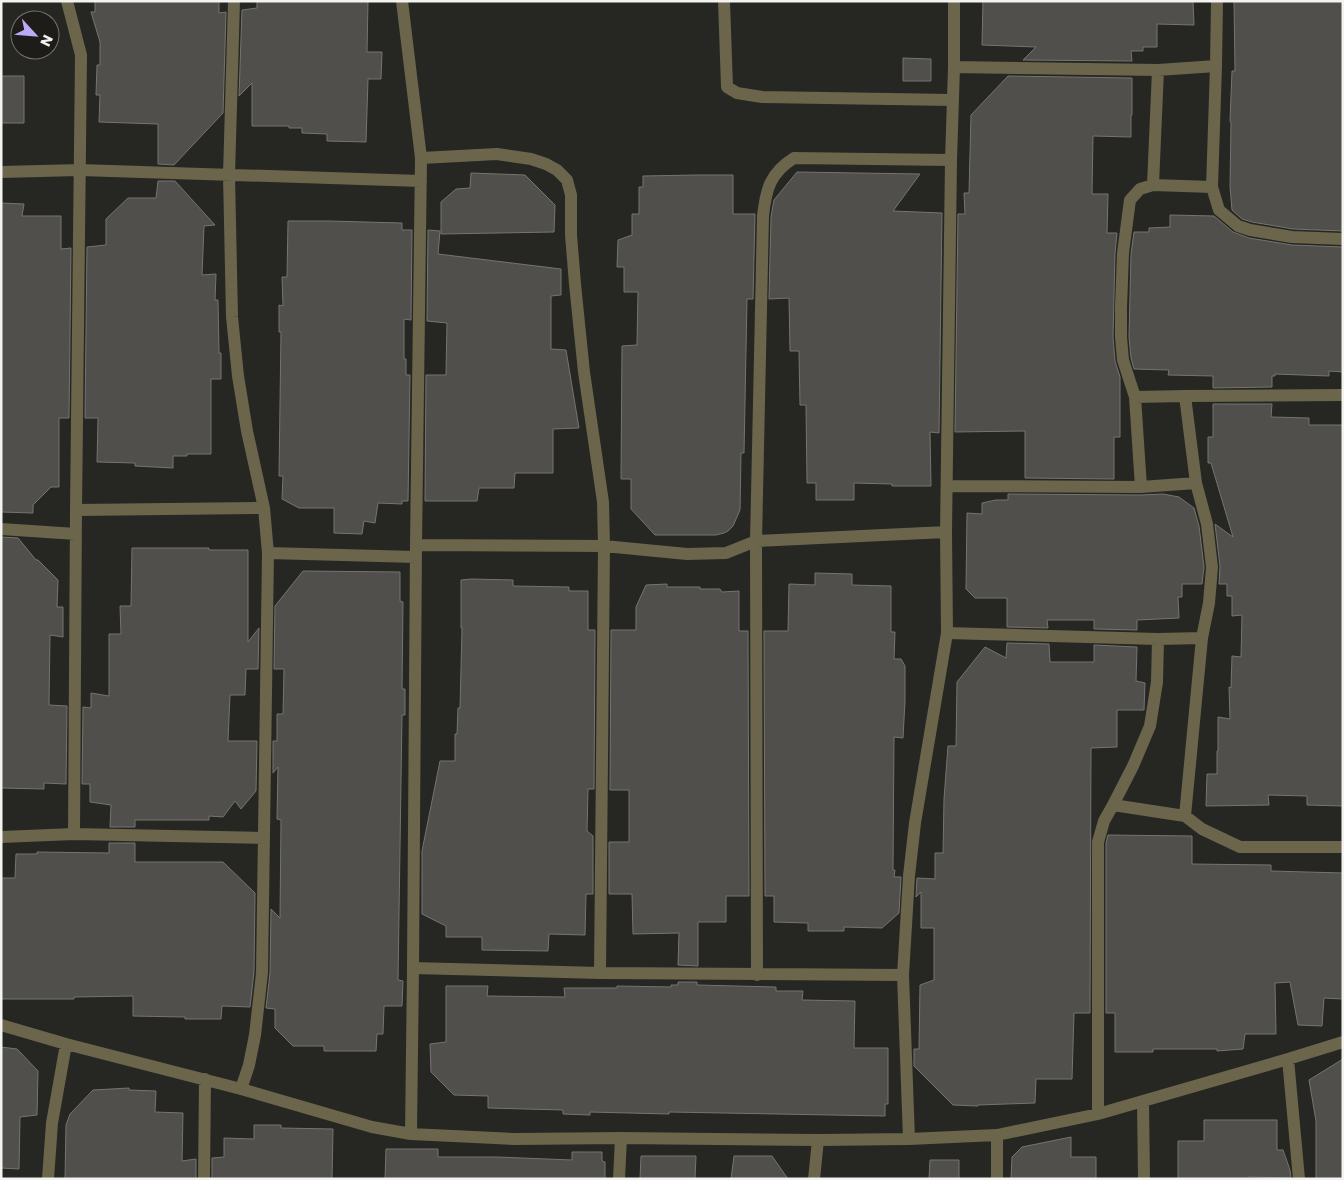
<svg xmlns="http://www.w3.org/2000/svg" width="1344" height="1180" viewBox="0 0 1344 1180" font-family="Poppins,sans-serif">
<rect width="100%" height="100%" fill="#262623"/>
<path fill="#504f4c" stroke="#757470" d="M95,1H219V13L226,12L223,113L174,165L158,164V124L99,122L100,95H96L97,65H100V42L91,12H95Z
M257,1H368L367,52H382L381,79H368L366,142L327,141V134L302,133V128H289V126H252V83L239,96L242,10L257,8Z
M983,1H1193L1194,25L1157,24V47H1143V51H1131L1132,61L1023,60L1036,47L982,45Z
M1234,1H1343V231L1293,229L1252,222L1242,219L1232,210L1230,187L1231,123L1230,121L1232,71H1235Z
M903,58L931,59V81H903Z
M1,76H24V123H1Z
M1008,76L1132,78V115H1131V137L1093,136L1092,194H1108L1107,233H1117L1115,253L1113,337L1115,361L1120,377V437H1114V479L1025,478V431L955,432L958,214H965L964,193H969L971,115Z
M797,172L920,174L893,211L942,213L939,433L930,432L931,486H892V484L854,483V500H816V483H807L806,405H800L799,351H790L789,298L769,299L771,217L774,200Z
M471,173L525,175L555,205L554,232L441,234V202L456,189L470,188Z
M696,175H733V214H755L753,299H747L744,453H741L740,510L733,526L728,531L724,533L716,535H655L631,509V479H621L622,346L637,345L638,292H624V267H617L618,240L632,235V214H639V187H643V176Z
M158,181H175L215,225L204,226L202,275L216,274L215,300H218L219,353H221V379H211V454H187V456H173V468L135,466V463L97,462L98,418H85L87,247L106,245V219L128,198H156Z
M1,203L24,204L22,216H61V249L71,248L69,418H59V487H51L33,505V513L1,512Z
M1170,215L1214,216L1233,232L1249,238L1292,245L1343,247V372L1329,371V376L1275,374V376H1272V387L1213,388V376L1168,375L1169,370L1134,369L1131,358L1129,337L1131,254L1134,232H1149V228L1170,227Z
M288,221H329L402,223V230H412L411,320L404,319V359H406V375H410L408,501H402V504L378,503L375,523L364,521L362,534L334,533V508H299L282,499L283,476H279L281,332H279V305L283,306L282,277H287Z
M428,230L440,231L438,254L561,269V295L551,296V349L566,350L579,428L553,429V473H515L514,488H479L477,501H425L426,375H446L447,323L427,321Z
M1213,404H1272L1271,417L1309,418V425H1343V806L1307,805V796L1268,795L1269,805L1206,806L1207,774H1217V751H1218V717L1230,719L1229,687L1231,688L1232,656L1241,657L1242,615L1232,616V596H1227V584H1219L1220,566L1215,524L1233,537L1211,463H1208V437H1213Z
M1008,494L1141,495L1163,494L1179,497L1194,508L1199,526L1204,567L1202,584H1182V597H1178L1179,618L1137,620V630L1094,629V620H1047L1048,628L1007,627V598H975L966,589L967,513L982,514V503L996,500H1008Z
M1,537L18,538L36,560H38L58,580L57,607H63V637L50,635L49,705L67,706L66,784L44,783V789L1,788Z
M132,548H209V550H248V642L259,628L258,669H246L245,695H230L228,741H257L256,791L241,809L235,801L223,817L209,816V820H135V827H110L111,805L90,802V784H82L83,707L91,708V693L109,696V634H121L120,606H131Z
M303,571L400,572V601L403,602L402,689H405V715H402L398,980L403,981L402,1006H384L383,1034H377L376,1051H324V1046H293L275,1028V1009L266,1008L270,973L271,909L280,918L281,820L277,819L278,767L273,773V741H277V714H283L284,669H274L275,606Z
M815,573L852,574V585L891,586V632H895L894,659H901L905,666V701L903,738L894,737L893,870H895L894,877H901L899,913L882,928L844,927V931H808V923L774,922V896H765L764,631H788L789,584L815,585Z
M472,579L513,580V586L569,587V591H588V630H595L594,789H588L587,831L593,836V894H586L585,935L549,934L548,951L482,950V937H446V926L422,914V851L440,761H455V734H457L458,708H460L462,628H461V580Z
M667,584V587H700V589H720L722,592L739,591V631H748L749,896H726V922H698V966L678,965L679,933L633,934L632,894H609V842H629V790H610L611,630H636V607L646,585Z
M1007,643L1049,644L1050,662H1094V645L1137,647L1136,681L1145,683L1144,710H1117V747L1091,748L1090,1013H1074L1072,1079H1036L1035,1103L978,1105V1106L953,1105L914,1066V1049H919L920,985L934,980V928H921V892L916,897L917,878L935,879V853H943L944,799L948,746H956L957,682L985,647L1006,658Z
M1108,835L1192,836V864L1271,865V871L1343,873V999L1324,998L1322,1026L1298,1025L1290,982L1275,983L1276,1034H1245L1243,1049L1217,1051V1049H1153V1052H1115V1013H1106V843Z
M109,843H135V862H223L255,893L254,972L250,1007L222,1006L221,1019H185V1017L133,1016V996L74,997V999H1V878H15L16,854H37V852L109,853Z
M678,982H697V985L776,987V991H803L802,1000L855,1001L854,1048H888V1104H885V1116L669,1112V1114L590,1112V1115L563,1114V1110L488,1108V1096L454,1095L431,1072L430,1044L446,1042V986H488L487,996L565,997L564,988H617V986L671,987V985H678Z
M1,1047L17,1049L38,1071L37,1115L20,1117L19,1169L1,1168Z
M1343,1059V1179H1316V1121L1309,1080Z
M129,1088V1090L156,1091L155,1112L183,1113L182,1161L196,1159V1179H65L66,1125L70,1114L93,1090Z
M1204,1120H1277V1150H1283L1290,1170L1291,1178L1249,1177V1179H1178V1141H1204Z
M254,1125H281V1128L333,1129L332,1179H212V1158L224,1157V1138L254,1139Z
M1071,1137V1157H1096V1179H1011L1012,1157L1022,1147Z
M386,1149H438V1157H497L572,1160V1152H602V1161L605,1162V1179H385Z
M641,1156H696L695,1179H640Z
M734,1156H772L788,1179H731Z
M930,1160H959V1179H929Z"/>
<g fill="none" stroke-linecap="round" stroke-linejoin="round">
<path stroke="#6a654b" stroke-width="12" d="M67,1L81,55L76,510L74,834
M234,1L229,175L232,317L238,376L247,431L264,508L268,553L262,973L255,1035L249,1065L241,1089
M402,1L421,158L416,545L413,968L411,1134
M724,1L727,87L737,93L762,97L952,100
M1216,66L1217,1
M954,67L1158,70L1216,66L1212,187L1153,185L1158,70
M421,158L497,154L531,159L546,164L557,170L567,180L571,195V235L575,284L584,372L603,502L604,546L600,973
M1,172L80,170L421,181
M1212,187L1219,210L1238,226L1250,230L1292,237L1343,239
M1185,396L1343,395
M1135,397L1185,396L1196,483L1141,487L1135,397L1123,360L1121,337V308L1123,253L1130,200L1140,189L1153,185
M1196,483L1207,524L1212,567L1209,603L1202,638L1185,816L1113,805L1133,766L1150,726L1157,682L1158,639L1202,638
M947,486L1141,487
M76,510L264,508
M1,529L76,534
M416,545L604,546L687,554L726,553L756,541L946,532
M268,553L416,557
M947,633L1158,639
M1185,816L1202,829L1240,847H1343
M1,837L74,834L264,838
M413,968L600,973L903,975
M757,975L756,541L763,216C766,189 770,173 794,158L951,160
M1,1025L66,1044L241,1089L372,1127L411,1134L515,1139L621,1138L818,1140L909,1139L997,1135L1098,1114L1288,1059L1343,1042
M1288,1059L1299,1179
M1143,1101L1144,1179
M1098,1114V842L1104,821L1113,805
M997,1135V1179
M909,1139L903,975L909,876L915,823L947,633L946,532L951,160L954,67V1
M48,1179L52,1123L66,1044
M204,1179L205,1079
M619,1179L621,1138
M814,1179L818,1140"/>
</g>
<rect width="1344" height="1180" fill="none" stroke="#f3f3f1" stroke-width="5"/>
<g transform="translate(35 35) rotate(116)"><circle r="24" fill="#1d1c19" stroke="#73726f"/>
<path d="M0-4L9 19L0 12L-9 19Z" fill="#bcaaf6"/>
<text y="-8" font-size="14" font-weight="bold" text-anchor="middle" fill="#f3f3f1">N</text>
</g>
</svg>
